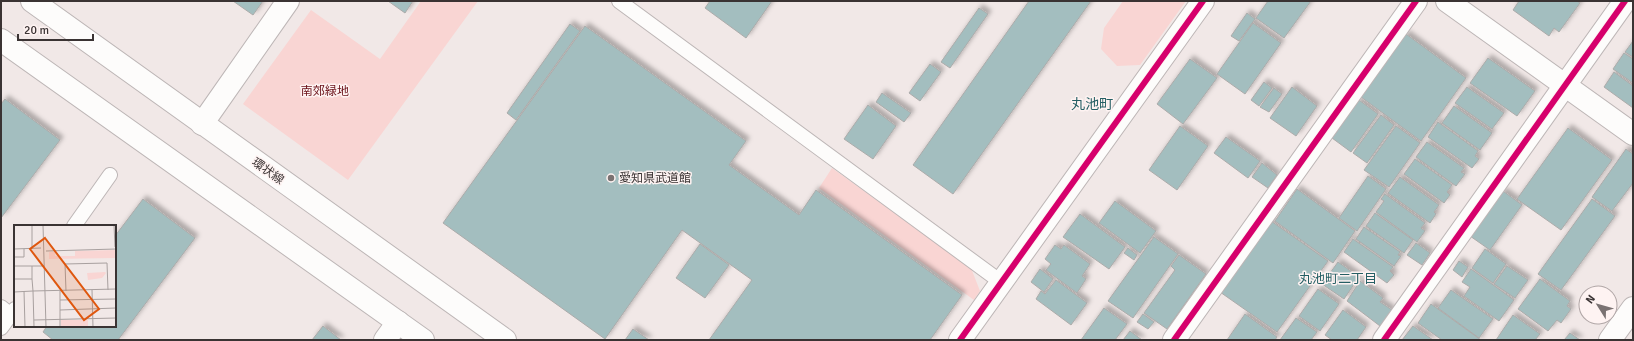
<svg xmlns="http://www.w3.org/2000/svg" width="1634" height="341" viewBox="0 0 1634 341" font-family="Signika,'Noto Sans JP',sans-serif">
<defs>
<filter id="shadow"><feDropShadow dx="3.5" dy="-3.5" stdDeviation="2" flood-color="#0004"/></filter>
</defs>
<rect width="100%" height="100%" fill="#f1e8e7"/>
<path fill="#f9d5d3" d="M421,1H478L348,180L243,104L311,10L380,59Z
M1123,1H1186L1140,65L1117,66L1101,49L1104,28Z
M832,168L971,268L980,291L974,300L819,188Z"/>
<path fill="#a3bebf" stroke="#acabaa" filter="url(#shadow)" d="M233,1H263L253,15Z
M388,1H413L405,13Z
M710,1H772L746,38L705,8Z
M1029,1H1091L953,194L913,165Z
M1268,1H1311L1284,38L1256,18Z
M1519,1H1577L1580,3L1559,32L1554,28L1549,36L1513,10Z
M979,8L988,14L950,68L941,62Z
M1247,13L1255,19L1239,41L1231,36Z
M1253,23L1281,43L1245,94L1217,74Z
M570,24L580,31L516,120L507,113Z
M585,26L746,141L729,165L799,215L816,190L962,295L930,340H709L752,280L682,230L605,339L443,223Z
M1406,34L1466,78L1421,141L1361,97Z
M1633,41V57L1625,52Z
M1624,53L1633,59V83L1613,69Z
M1488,58L1535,91L1517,116L1470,83Z
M1190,59L1217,78L1183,124L1157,104Z
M930,64L941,72L920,101L909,93Z
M1614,72L1633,86V108L1604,87Z
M1264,82L1272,88L1259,106L1251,100Z
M1292,87L1317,106L1296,136L1270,118Z
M1467,87L1504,113L1492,129L1455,103Z
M1274,88L1282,94L1269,112L1260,107Z
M882,93L911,113L904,122L876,102Z
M5,99L60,140L1,218V104Z
M1359,100L1378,114L1351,152L1332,138Z
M868,105L896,126L873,159L844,139Z
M1454,106L1492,133L1480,150L1442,123Z
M1381,115L1394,125L1367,163L1353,153Z
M1438,122L1478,151L1475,156L1479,159L1472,168L1428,137Z
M1180,126L1208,146L1177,190L1149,170Z
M1396,126L1420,143L1389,187L1364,170Z
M1568,128L1612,160L1561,230L1517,199Z
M1226,137L1260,161L1248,178L1214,153Z
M1427,142L1464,168L1461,172L1465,174L1456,186L1416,157Z
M1626,149L1633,154V183L1612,211L1592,197Z
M1415,159L1452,185L1447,192L1450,195L1444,203L1404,174Z
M1262,163L1277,175L1268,188L1252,177Z
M1368,176L1386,189L1357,231L1339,218Z
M1400,177L1439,205L1434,212L1436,214L1430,223L1388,193Z
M1297,189L1355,231L1333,263L1275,221Z
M1503,191L1522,205L1490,250L1470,236Z
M1385,194L1425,223L1421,228L1425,231L1417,242L1376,212L1384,201L1381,199Z
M143,199L195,238L118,340H53L43,332L47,326H115V236Z
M1592,199L1615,216L1561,290L1538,274Z
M1115,201L1156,231L1140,253L1099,223Z
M1375,213L1413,240L1404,253L1366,226Z
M1080,214L1125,247L1109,269L1063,237Z
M1271,221L1328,261L1277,332L1220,292Z
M1364,227L1400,252L1398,255L1401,256L1394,266L1356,239Z
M1154,237L1178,254L1133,318L1108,301Z
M1353,239L1393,267L1390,271L1394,275L1387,283L1344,252Z
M1416,243L1430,253L1422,265L1407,255Z
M700,244L729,265L705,298L676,278Z
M1055,245L1061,249L1064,245L1090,264L1082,276L1086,279L1077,293L1046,270L1051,264L1045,259Z
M1128,248L1137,255L1134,260L1124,253Z
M1485,249L1506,264L1493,283L1472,268Z
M1179,255L1206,274L1167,329L1144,313L1175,270L1171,266Z
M1459,261L1468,267L1462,277L1453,270Z
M1338,262L1359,277L1344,299L1322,284Z
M1507,266L1528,280L1515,298L1494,284Z
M1040,269L1053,279L1044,292L1031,282Z
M1471,269L1514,300L1499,321L1464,296L1470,287L1462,282Z
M1540,279L1570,301L1567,306L1571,309L1561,323L1557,320L1548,331L1518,309Z
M1056,280L1087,303L1071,325L1036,299L1041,291L1045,294Z
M1360,281L1383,298L1380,302L1392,310L1380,326L1347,301Z
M1318,289L1339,304L1320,331L1299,316Z
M1451,290L1493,319L1479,338L1438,308Z
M1431,304L1481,340H1442L1418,323Z
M1104,308L1127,324L1115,340H1081Z
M1343,310L1366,327L1357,340H1332L1325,335Z
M1143,314L1154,322L1148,329L1137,322Z
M1245,314L1277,337L1275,340H1227Z
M1513,315L1540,334L1535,340H1496Z
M1296,318L1317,332L1311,340H1280Z
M323,326L341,340H312Z
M1413,326L1433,340H1402Z
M633,329L649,340H625Z
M1130,331L1142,340H1123Z
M1570,333L1580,340H1564Z"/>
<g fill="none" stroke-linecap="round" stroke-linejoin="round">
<defs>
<path id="service" d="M619,1L1001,282
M74,226L110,175
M1,307L11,315
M1,328L15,309"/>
<path id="minor" d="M1447,1L1633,134
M202,124L288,1
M385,340L398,322
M960,340L1203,1
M1174,340L1416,1
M1384,340L1625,1
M1610,340L1633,308"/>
<path id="primary" d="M32,1L505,340
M1,40L423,340"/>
</defs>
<use href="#service" stroke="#bdb6b6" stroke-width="16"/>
<use href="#minor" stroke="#bdb6b6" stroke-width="24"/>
<use href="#primary" stroke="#bdb6b6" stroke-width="24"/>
<use href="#service" stroke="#fdfcfb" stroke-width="14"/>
<use href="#minor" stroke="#fdfcfb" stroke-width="22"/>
<use href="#primary" stroke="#fdfcfb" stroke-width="22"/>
<defs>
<path id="cycleway" d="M960,340L1203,1
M1174,340L1416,1
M1384,340L1625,1"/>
</defs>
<use href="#cycleway" stroke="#fef3f2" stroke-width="8"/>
<use href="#cycleway" stroke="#d6006c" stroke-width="6"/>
</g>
<circle fill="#7a7272" stroke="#fef3f2" stroke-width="1.5" cx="611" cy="178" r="4"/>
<g text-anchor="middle" stroke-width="3" stroke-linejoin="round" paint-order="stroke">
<g font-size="12" fill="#690f17" stroke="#fef3f2">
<text x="325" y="95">南郊緑地</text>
</g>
<g font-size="12" fill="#3a3333" stroke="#fef3f2">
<text transform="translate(268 171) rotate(35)" y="4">環状線</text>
</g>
<g font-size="12" fill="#3a3333" stroke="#fef3f2" text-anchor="start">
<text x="619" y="182">愛知県武道館</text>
</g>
<g font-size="13" fill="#255f64" stroke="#fef3f2">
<text x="1338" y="283">丸池町二丁目</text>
</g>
<g font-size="14" fill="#255f64" stroke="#fef3f2">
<text x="1092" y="109">丸池町</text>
</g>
</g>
<g transform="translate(14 225)">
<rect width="102" height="102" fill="#f1e8e7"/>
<path d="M102,25V33L35,34V27H41V31H61V26ZM73,48L91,47L92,48L88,53L74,55ZM74,95V102H47V95Z" fill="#f9d5d3"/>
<path fill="none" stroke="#a8a09f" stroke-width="1" d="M18,0V24M29,0L32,102M100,0L101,22M0,24L27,23M32,26L102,24M0,32H10V24M0,41H30M18,41V54M0,54H18L19,66M78,65L79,102M10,66L11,102M19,66L102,64M46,66V102M52,66L51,39L93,38L94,65M0,67L19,66L20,102M46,75L102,74M46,85L102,83M20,95L102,93"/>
<path fill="#df570e" fill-opacity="0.15" stroke="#df570e" stroke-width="2" d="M31,13L85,84L70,95L16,24Z"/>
<rect width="102" height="102" fill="none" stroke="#3a3333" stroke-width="2"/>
</g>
<rect width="1634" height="341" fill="none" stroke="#3a3333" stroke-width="4"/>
<g transform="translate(1598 305) rotate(307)"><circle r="19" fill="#fef3f2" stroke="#b0a6a6"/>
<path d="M0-3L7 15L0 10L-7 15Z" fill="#7a7272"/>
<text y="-6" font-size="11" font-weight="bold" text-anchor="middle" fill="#3a3333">N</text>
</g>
<path d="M18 34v6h75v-6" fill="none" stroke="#3a3333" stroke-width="2"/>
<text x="24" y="34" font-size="12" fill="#3a3333" stroke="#fef3f2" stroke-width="3" paint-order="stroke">20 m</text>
</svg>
